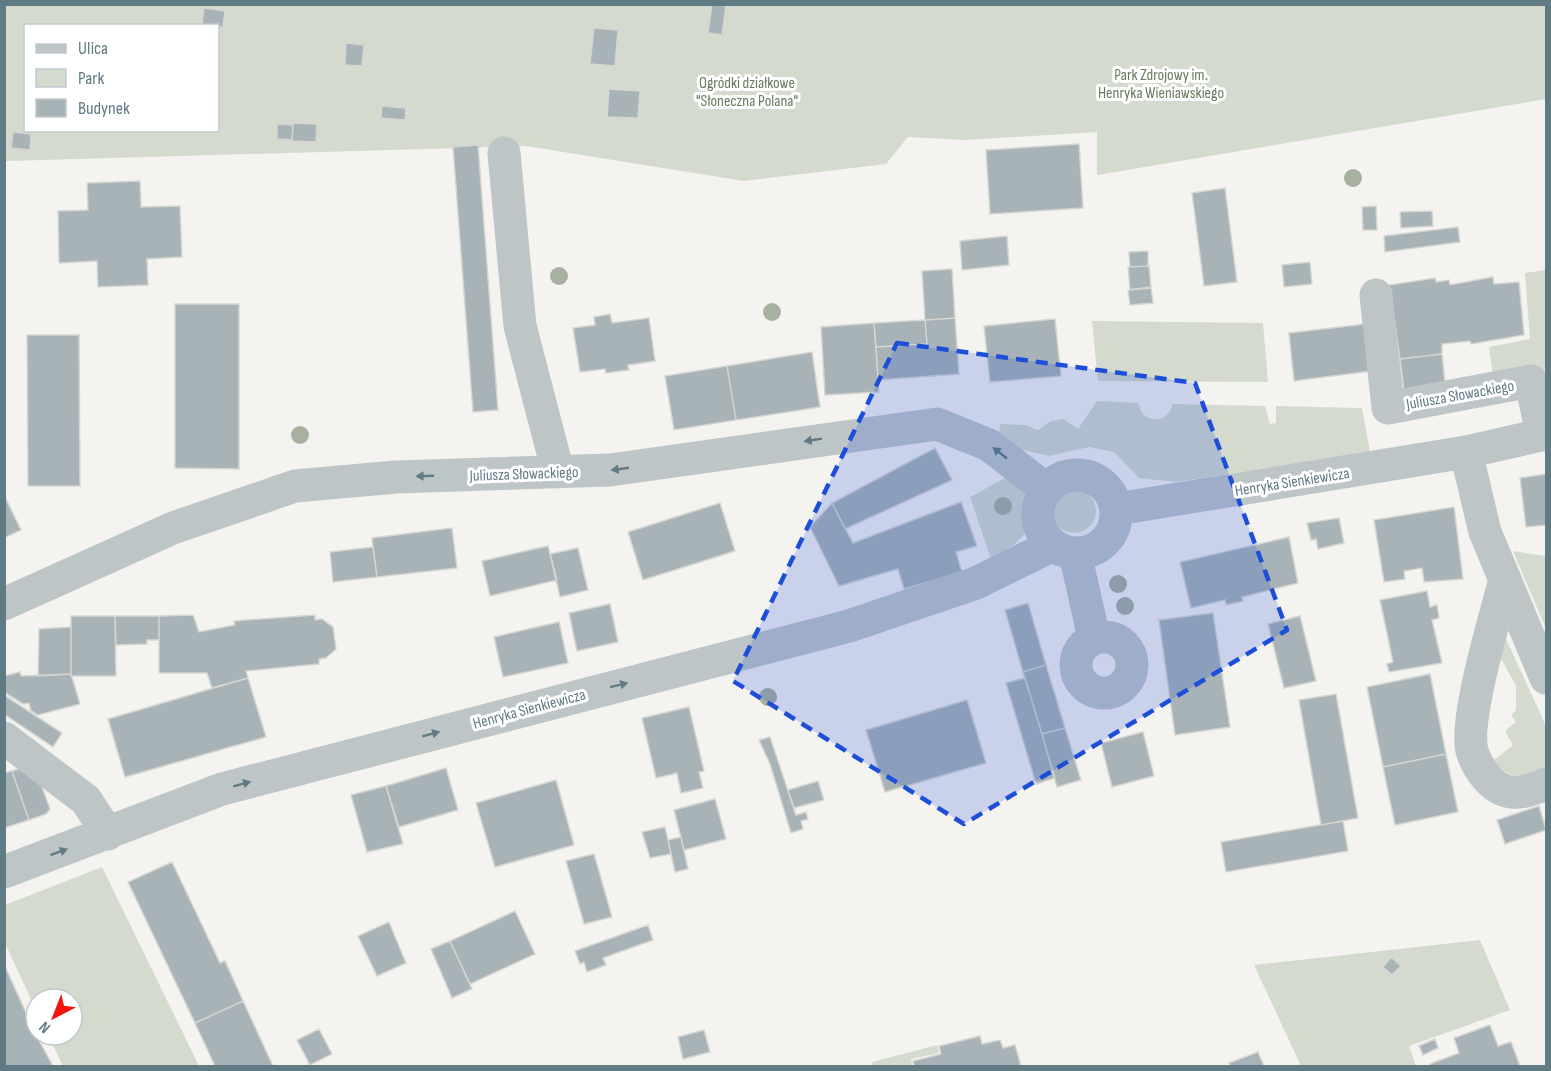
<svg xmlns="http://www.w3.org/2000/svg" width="1551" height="1071" viewBox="0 0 1551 1071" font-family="'Sofia Sans Condensed',sans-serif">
<rect width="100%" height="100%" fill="#f4f3ef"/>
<path fill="#d4dace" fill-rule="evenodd" d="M5,5H1546V99L1097,175V132L966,140L908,137L886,164L744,181L526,146L8,161H5ZM26,26H218V130H26Z
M1546,270V370L1494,382L1489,347L1530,339L1525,273Z
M1092,321L1263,323L1268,382L1098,381Z
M1097,401L1138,403L1143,415C1158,423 1167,420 1173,404L1265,406L1270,424L1276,423V406L1362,408L1370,452L1176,482L1139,478L1114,452L1089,447L1049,456L1015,448L999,434L1000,424L1025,425L1038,430L1051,421L1063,419L1078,429Z
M1009,476L1025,494C1020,510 1027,521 1025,532C1022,542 1000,553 991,559L970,497Z
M1052 511a22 22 0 1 1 44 0a22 22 0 1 1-44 0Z
M1513,551L1546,556V629Z
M1501,628L1546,726V771C1524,778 1509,782 1494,760L1513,745L1505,731L1516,722L1511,715L1516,710V686L1498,653Z
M102,867L199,1066H63L48,1035H72V999H36V1010L5,943V905Z
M1480,940L1510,1010L1409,1046L1416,1066H1301L1254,965Z
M937,1045L939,1053L911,1059L912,1066H873L872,1062Z"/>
<path fill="#a7b3b6" stroke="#d5d5d2" stroke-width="1.5" d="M712,4L726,6L722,35L708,33Z
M204,8L225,11L223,27L202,25Z
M594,28L618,30L615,66L590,64Z
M346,43L364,45L362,66L345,65Z
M609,89L640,91L638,118L607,117Z
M382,106L406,108L405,120L381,118Z
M293,123L317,124L316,142L292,141Z
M277,124L293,125L292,140L277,139Z
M13,132L31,134L30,150L11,148Z
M1079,144L1083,208L990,214L986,150Z
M478,145L498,410L473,412L453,147Z
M140,181L141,207L180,206L182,257L147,259L148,285L98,287L97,261L59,263L58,211L88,210L87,183Z
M1225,188L1237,282L1204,286L1192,193Z
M1376,206L1377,230H1363L1362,207Z
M1432,211L1433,226L1401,228L1400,212Z
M1458,227L1460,242L1385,252L1384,236Z
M1007,236L1009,265L962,270L960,241Z
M1148,251V266L1130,267L1129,252Z
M1310,262L1312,284L1284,287L1282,265Z
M1149,266L1151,288L1130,290L1128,267Z
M952,269L955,318L925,320L922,271Z
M1493,277L1494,284L1519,282L1524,335L1471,344L1470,341L1442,344V354L1400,359L1394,317L1383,286L1435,278L1436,282L1449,280L1450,285Z
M1151,287L1153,303L1130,305L1128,290Z
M175,304H239V469L175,468Z
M610,314L612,323L649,318L655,361L628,365L629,370L606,373L605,369L580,372L573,328L595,325L594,317Z
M955,318L959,374L878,380L876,347L927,344L925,320Z
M1055,319L1061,376L990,382L984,326Z
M925,320L927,344L876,347L874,323Z
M874,323L879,392L825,395L821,327Z
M1366,324L1371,371L1294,381L1289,333Z
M27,335H79L80,486H28Z
M812,352L820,407L736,420L727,366Z
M1442,354L1446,393L1405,399L1400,359Z
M727,366L736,420L674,430L665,376Z
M935,448L952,480L845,529L832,503Z
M1546,474V525L1526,527L1520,478Z
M4,495L21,530L4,538Z
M961,502L977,546L956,552L962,572L904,589L898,569L839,586L810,527L832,503L853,543Z
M720,503L735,551L643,580L628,532Z
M1454,507L1463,579L1424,582L1422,568L1404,571L1405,579L1384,582L1374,520Z
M1339,518L1344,543L1318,549L1316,539L1311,540L1307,523Z
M452,528L457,568L377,577L372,538Z
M1289,537L1298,583L1242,597L1243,601L1226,605L1225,600L1191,608L1180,562Z
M548,546L557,580L490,596L482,561Z
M373,547L377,577L333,582L330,552Z
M578,548L588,590L560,597L550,554Z
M1427,591L1430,607L1437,605L1439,618L1432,620L1442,663L1389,672L1387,664L1393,662L1380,600Z
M1028,603L1046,665L1023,672L1005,610Z
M610,604L618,642L577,651L569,613Z
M1213,613L1230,727L1175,735L1159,620Z
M193,615L199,632L235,625L234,621L315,615V620L322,619L333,627L336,649L326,658L319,659V664L246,671L248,678L212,688L207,673H159V616Z
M71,616H115L116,676H71Z
M115,616H159V640H147V644L116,645Z
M1300,616L1316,681L1284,688L1268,624Z
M559,622L568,663L503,677L494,637Z
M71,627V674L38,676L39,629Z
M1046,665L1065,728L1042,734L1023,672Z
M20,672L21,676L71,674L80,704L38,715L31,711L29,703L23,704L4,692V676Z
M1430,674L1446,754L1383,767L1367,687Z
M248,678L266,737L125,777L108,719Z
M1025,678L1055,778L1036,784L1006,683Z
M1336,694L1358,818L1321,825L1299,700Z
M4,695L62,733L53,747L4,714Z
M967,700L986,763L885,792L866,730Z
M689,707L704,771L699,772L703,788L681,793L677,773L656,778L642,718Z
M1065,728L1081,780L1057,787L1042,734Z
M1143,732L1154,776L1112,787L1101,743Z
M770,737L796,815L806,812L808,819L801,821L803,829L791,833L770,764L759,740Z
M1446,754L1458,812L1395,825L1383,767Z
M26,767L38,776L50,809L46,814L29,820L12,771Z
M446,768L458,810L399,827L386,786Z
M12,771L29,820L4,828V773Z
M556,780L574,845L495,867L476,803Z
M818,781L824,800L794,808L788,790Z
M386,786L403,844L367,852L351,795Z
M715,799L726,839L684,850L674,810Z
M1539,806L1546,830L1505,844L1497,820Z
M1343,821L1348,851L1226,872L1221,842Z
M665,827L671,854L650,858L642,832Z
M681,837L688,869L675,872L668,840Z
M594,854L612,917L584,924L566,861Z
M172,862L220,963L225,961L243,1001L195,1023L128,882Z
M515,911L535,954L470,984L450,941Z
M389,922L406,963L377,976L358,936Z
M648,925L653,940L603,958L606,965L587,972L584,962L580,964L575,951Z
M450,941L472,989L452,998L431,949Z
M1391,957L1401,966L1392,975L1383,967Z
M4,964L36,1035L53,1066H4Z
M243,1001L273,1066H215L195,1023Z
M1490,1025L1498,1046L1511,1042L1520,1066H1431L1430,1064L1459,1053L1454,1038Z
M319,1029L332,1054L310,1065L297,1040Z
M704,1030L710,1052L683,1059L678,1037Z
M980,1036L982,1044L1000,1040L1003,1048L1015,1045L1021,1066H914L913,1061L941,1054L939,1046Z
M1435,1039L1438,1048L1423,1055L1419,1046Z
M1258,1052L1264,1066H1230L1229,1063Z"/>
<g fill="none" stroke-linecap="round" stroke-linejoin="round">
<path stroke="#bec5c7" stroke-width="33" d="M504,153L520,326L558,472
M1376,295L1388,408L1531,381L1542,435
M1466,452L1485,532L1546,678
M1038 514a39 39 0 1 1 78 0a39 39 0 1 1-78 0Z
M1117,509L1466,452L1546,434
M1075,553L1094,638
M1505,579C1496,615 1464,719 1472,751C1475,761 1481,771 1488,779C1506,799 1525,793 1546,784
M4,604L173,528L295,486L396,477L610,470L937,424L989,445L1046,489
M1076 665a28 28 0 1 1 56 0a28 28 0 1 1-56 0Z
M4,738L86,800L108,834
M4,872L222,789L849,626L976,583L1053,545"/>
</g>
<g fill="#a8b0a0">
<circle cx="1353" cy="178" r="9"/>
<circle cx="559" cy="276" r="9"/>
<circle cx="772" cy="312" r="9"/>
<circle cx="300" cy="435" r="9"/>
<circle cx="1003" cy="506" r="9"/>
<circle cx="1118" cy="584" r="9"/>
<circle cx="1125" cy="606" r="9"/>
<circle cx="768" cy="697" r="9"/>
</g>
<defs><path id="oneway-solid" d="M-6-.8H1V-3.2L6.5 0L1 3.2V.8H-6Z" transform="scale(1.5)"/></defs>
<g fill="#607b84">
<use href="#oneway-solid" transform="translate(813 440) rotate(171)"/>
<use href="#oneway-solid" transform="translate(1000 453) rotate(-142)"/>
<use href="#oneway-solid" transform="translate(620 469) rotate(172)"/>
<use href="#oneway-solid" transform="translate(425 476) rotate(178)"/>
<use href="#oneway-solid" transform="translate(619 685) rotate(-14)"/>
<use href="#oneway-solid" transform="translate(431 734) rotate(-15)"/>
<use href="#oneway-solid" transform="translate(242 784) rotate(-15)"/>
<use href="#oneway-solid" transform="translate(59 852) rotate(-20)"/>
</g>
<path fill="#1d4ed8" fill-opacity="0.2" stroke="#1d4ed8" stroke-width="4.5" stroke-dasharray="12 8" stroke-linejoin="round" d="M897,343L1195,383L1287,630L964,824L733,681Z"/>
<g text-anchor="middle" stroke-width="6" stroke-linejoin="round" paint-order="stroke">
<g font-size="16" fill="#6a7a5f" stroke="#fff">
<text x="1161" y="80">Park Zdrojowy im.<tspan x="1161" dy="18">Henryka Wieniawskiego</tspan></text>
<text x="747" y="88">Ogródki działkowe<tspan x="747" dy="18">"Słoneczna Polana"</tspan></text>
</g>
<g font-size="16" fill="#607b84" stroke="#fff">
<text transform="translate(1460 394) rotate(-10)" y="6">Juliusza Słowackiego</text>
<text transform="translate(524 473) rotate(-2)" y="6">Juliusza Słowackiego</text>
<text transform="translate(1292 481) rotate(-9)" y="6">Henryka Sienkiewicza</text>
<text transform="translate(529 708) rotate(-15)" y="6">Henryka Sienkiewicza</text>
</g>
</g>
<rect width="1551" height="1071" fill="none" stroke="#607b84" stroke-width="12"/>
<rect x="24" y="24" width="195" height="108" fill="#ffffff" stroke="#bfcace" stroke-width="1.5"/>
<rect x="36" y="44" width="30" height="9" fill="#bec5c7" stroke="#bfcace" stroke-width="1.5"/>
<text x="78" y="54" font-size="18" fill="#607b84">Ulica</text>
<rect x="36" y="69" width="30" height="18" fill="#d4dace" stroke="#bfcace" stroke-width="1.5"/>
<text x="78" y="84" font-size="18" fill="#607b84">Park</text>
<rect x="36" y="99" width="30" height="18" fill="#a7b3b6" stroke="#bfcace" stroke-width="1.5"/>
<text x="78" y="114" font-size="18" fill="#607b84">Budynek</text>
<g transform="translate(54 1017) rotate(222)"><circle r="28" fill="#ffffff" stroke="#bfcace" stroke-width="1.5"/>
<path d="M0-4.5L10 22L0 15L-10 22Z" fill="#f5140e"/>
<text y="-9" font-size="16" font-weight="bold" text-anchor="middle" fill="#607b84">N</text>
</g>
</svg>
